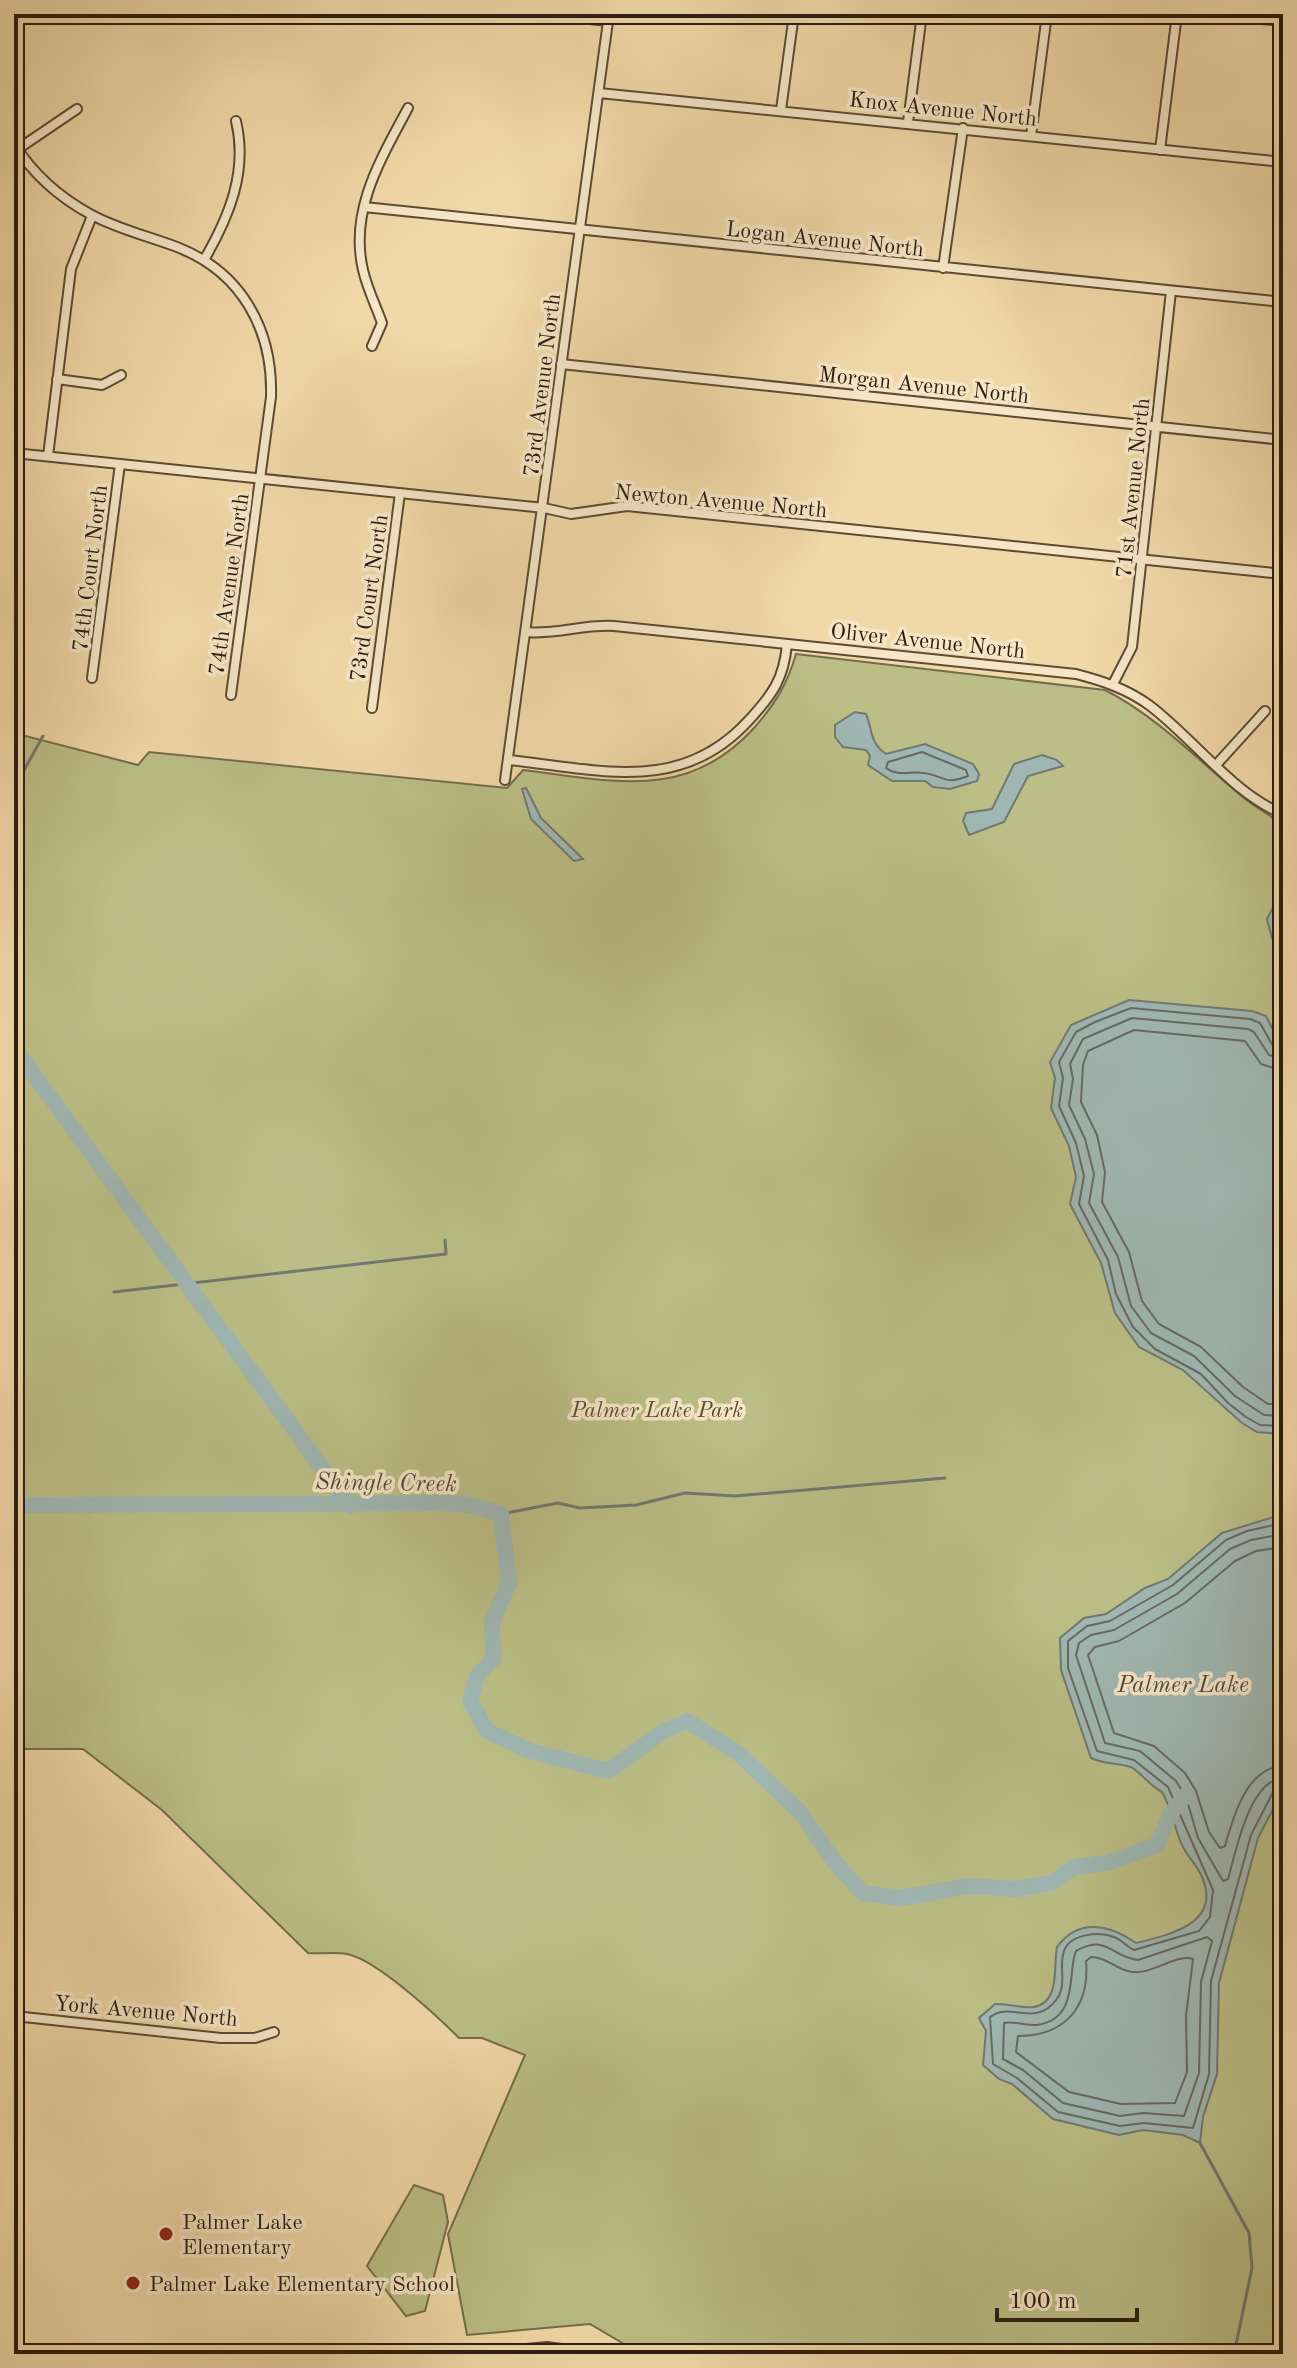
<svg xmlns="http://www.w3.org/2000/svg" width="1297" height="2368" viewBox="0 0 1297 2368" font-family="'Old Standard TT',serif">
<rect width="100%" height="100%" fill="#f1d8a8"/>
<filter id="stains"><feTurbulence type="fractalNoise" baseFrequency=".0025" numOctaves="4"/><feColorMatrix values="0 0 0 0 .2 0 0 0 0 .09 0 0 0 0 .02 0 0 0 .5 -.17"/></filter>
<radialGradient id="worn" r=".72"><stop offset=".6" stop-color="#630" stop-opacity="0"/><stop offset="1" stop-color="#630" stop-opacity=".3"/></radialGradient>
<path fill="#bbbe86" stroke="#746d4b" stroke-width="2" d="M796,654L1105,690C1158,717 1199,761 1244,798C1257,809 1275,816 1283,829V2354H641L590,2324L467,2335L448,2234L525,2055L482,2038H459C437,2016 377,1960 347,1954C335,1952 321,1954 308,1953L162,1810L83,1749H14V733L138,765L149,752L507,788L523,770C611,780 686,803 754,728C775,704 787,685 796,654Z
M414,2185L443,2195L448,2222L425,2311L406,2316L367,2266Z"/>
<path fill="#9fb7b3" stroke="#717972" stroke-width="2" d="M855,712L866,714C873,730 869,742 886,754L925,744L973,764L979,774L977,781L950,789L933,787L925,781H892L868,765L870,756L866,750L843,747L835,737V725Z
M1042,755L1057,760L1063,766L1028,776L1004,822L969,835L963,821L966,813L992,809L1014,764Z
M526,788L541,818L583,859L574,861L531,819L522,789Z
M1279,896L1283,898V938H1272L1267,919Z
M1129,1000L1252,1011L1266,1016L1283,1050V1434L1257,1432L1242,1423L1183,1370L1139,1347L1115,1313L1101,1263L1070,1204L1076,1177L1069,1146L1051,1108L1055,1078L1050,1062L1071,1025Z
M1283,1514V1790L1258,1838L1219,1983L1217,2074L1203,2117L1200,2143L1183,2135L1143,2130L1119,2135L1053,2119L1012,2084L999,2079L983,2065L986,2031L979,2018L995,2004C1008,2003 1022,2009 1034,2007C1061,2002 1053,1965 1057,1947C1079,1917 1110,1925 1136,1943C1170,1935 1222,1923 1202,1877C1197,1865 1187,1856 1182,1845C1174,1827 1172,1809 1162,1792C1150,1786 1138,1770 1131,1767C1118,1763 1103,1764 1091,1758L1061,1670L1060,1638L1084,1618L1106,1614L1145,1588L1168,1579L1222,1533Z"/>
<g fill="none" stroke-linecap="round" stroke-linejoin="round">
<path stroke="#666a62" stroke-width="2" d="M922,752L966,770L968,776C944,786 943,775 924,773C910,771 898,777 886,768L888,762Z
M1283,1049L1273,1046L1260,1023L1250,1019L1131,1008L1095,1022L1076,1032L1059,1062L1063,1078L1059,1106L1076,1143L1084,1176L1079,1204L1108,1260L1116,1294L1133,1327L1155,1349L1201,1374L1228,1403L1246,1417L1260,1425L1283,1426
M1283,1059L1269,1055L1254,1032L1248,1029L1132,1018L1083,1039L1070,1064L1073,1079L1069,1105L1085,1139L1094,1174L1089,1203L1118,1257L1131,1306L1151,1333L1194,1356L1235,1396L1264,1415L1283,1416
M1283,1071L1261,1064L1245,1041L1134,1030L1088,1051L1083,1065L1081,1102L1097,1135L1105,1172L1102,1202L1129,1252L1142,1301L1159,1324L1201,1347L1243,1387L1268,1404H1283
M1283,1523L1247,1531L1226,1540L1173,1585L1110,1621L1087,1626L1068,1641V1668L1097,1751L1134,1760L1168,1787L1213,1890L1210,1917L1199,1931L1134,1950C1127,1947 1121,1939 1114,1937C1099,1931 1070,1934 1064,1951C1057,1970 1072,1990 1048,2008C1029,2022 1008,2003 990,2017L993,2064L1017,2078L1058,2112L1120,2126L1144,2123L1193,2128L1209,2074L1211,1981L1251,1835L1273,1792L1283,1788
M1283,1534L1251,1540L1230,1549L1177,1594L1114,1630L1091,1635L1079,1643L1076,1655L1105,1743L1140,1751L1176,1781L1186,1797L1198,1838L1223,1881L1228,1879C1236,1852 1249,1780 1283,1778
M1283,1547L1256,1551L1235,1561L1185,1603L1119,1641L1095,1647L1088,1655L1114,1733L1154,1746L1185,1773L1196,1791L1209,1832L1220,1848L1225,1846C1233,1817 1247,1767 1283,1766
M1207,1937L1212,1941L1201,1982L1199,2073L1184,2116L1143,2113L1120,2116L1063,2103L1023,2070L1003,2059L1004,2023C1015,2021 1026,2026 1037,2025C1080,2019 1067,1971 1076,1951C1107,1933 1112,1958 1138,1960Z
M1091,1957C1109,1957 1120,1974 1139,1972C1157,1971 1177,1954 1193,1959L1186,2016L1187,2072L1175,2103L1121,2104L1069,2092L1016,2052L1018,2036C1064,2036 1090,2008 1086,1961Z"/>
<path stroke="#717972" stroke-width="3" d="M14,788L43,736
M114,1292L446,1254L445,1240
M501,1514L558,1503L580,1508L636,1505L685,1493L735,1496L945,1478
M1200,2143L1249,2233L1252,2268L1234,2354"/>
<path stroke="#9fb7b3" stroke-width="16" d="M14,1048L350,1506
M14,1505L446,1503L470,1505L501,1514L509,1583L492,1622L493,1659L477,1676L470,1701L487,1731L530,1751L608,1771L664,1731L687,1721L738,1753L801,1813L836,1864L863,1893L900,1898L969,1886L1013,1889L1052,1883L1074,1867L1107,1863L1157,1845L1171,1813L1186,1795"/>
<defs>
<path id="street" d="M543,14L608,21
M1207,14L1283,21
M599,93L1283,162
M781,110L794,14
M908,122L922,14
M1031,136L1047,14
M14,144C33,174 59,197 90,214C117,229 148,236 177,247C242,272 273,330 271,397L231,695
M18,149L77,109
M1160,150L1177,14
M364,207L1283,302
M204,260C229,217 248,172 236,121
M943,268L963,128
M372,346L382,323C376,306 367,288 363,270C349,210 381,159 408,108
M561,364L1283,440
M57,379L102,385L121,375
M14,453L544,508L571,514L627,506L1283,574
M48,456L71,269L92,216
M525,632C557,635 583,624 614,626L1076,674C1103,681 1127,689 1149,705C1192,737 1233,794 1283,814
M92,678L120,464
M1113,684L1132,647L1171,291
M372,708L400,493
M508,760C599,769 681,796 750,719C773,694 784,678 787,644
M1216,765L1265,711
M505,780L609,14
M14,2016L221,2038H255L274,2032
M473,2354L547,2347L596,2354"/>
</defs>
<use href="#street" stroke="#5d4b36" stroke-width="12"/>
<use href="#street" stroke="#f6e6c6" stroke-width="8"/>
</g>
<g fill="#8f2418" stroke="#f6e6c6" stroke-width="3">
<circle cx="166" cy="2234" r="8"/>
<circle cx="133" cy="2283" r="8"/>
</g>
<g text-anchor="middle" stroke-width="7" stroke-linejoin="round" paint-order="stroke">
<g font-size="22" fill="#2c1c10" stroke="#f6e6c6">
<text transform="translate(943 108) rotate(6)" y="8">Knox Avenue North</text>
<text transform="translate(825 238) rotate(6)" y="8">Logan Avenue North</text>
<text transform="translate(924 384) rotate(6)" y="8">Morgan Avenue North</text>
<text transform="translate(541 385) rotate(-83)" y="8">73rd Avenue North</text>
<text transform="translate(1132 488) rotate(-84)" y="8">71st Avenue North</text>
<text transform="translate(721 500) rotate(5)" y="8">Newton Avenue North</text>
<text transform="translate(89 568) rotate(-83)" y="8">74th Court North</text>
<text transform="translate(228 584) rotate(-82)" y="8">74th Avenue North</text>
<text transform="translate(368 598) rotate(-82)" y="8">73rd Court North</text>
<text transform="translate(928 640) rotate(6)" y="8">Oliver Avenue North</text>
<text transform="translate(146 2010) rotate(5)" y="8">York Avenue North</text>
</g>
<g font-size="22" font-style="italic" fill="#574d33" stroke="#f6e6c6">
<text x="657" y="1417">Palmer Lake Park</text>
</g>
<g font-size="22" fill="#2c1c10" stroke="#f6e6c6" text-anchor="start">
<text x="182" y="2229">Palmer Lake<tspan x="182" dy="25">Elementary</tspan></text>
<text x="149" y="2291">Palmer Lake Elementary School</text>
</g>
<g font-size="24" font-style="italic" fill="#4e4a41" stroke="#f6e6c6">
<text transform="translate(386 1482) rotate(1)" y="8">Shingle Creek</text>
<text x="1183" y="1692">Palmer Lake</text>
</g>
</g>
<rect width="1297" height="2368" fill="none" stroke="#f1d8a8" stroke-width="48"/>
<rect x="16" y="16" width="1265" height="2336" fill="none" stroke="#2c1c10" stroke-width="4"/>
<rect x="24" y="24" width="1249" height="2320" fill="none" stroke="#2c1c10" stroke-width="2"/>
<path d="M997 2308v12h140v-12" fill="none" stroke="#2c1c10" stroke-width="4"/>
<text x="1009" y="2308" font-size="24" fill="#2c1c10" stroke="#f6e6c6" stroke-width="6" paint-order="stroke">100 m</text>
<rect width="100%" height="100%" filter="url(#stains)"/>
<rect width="100%" height="100%" fill="url(#worn)"/>
</svg>
